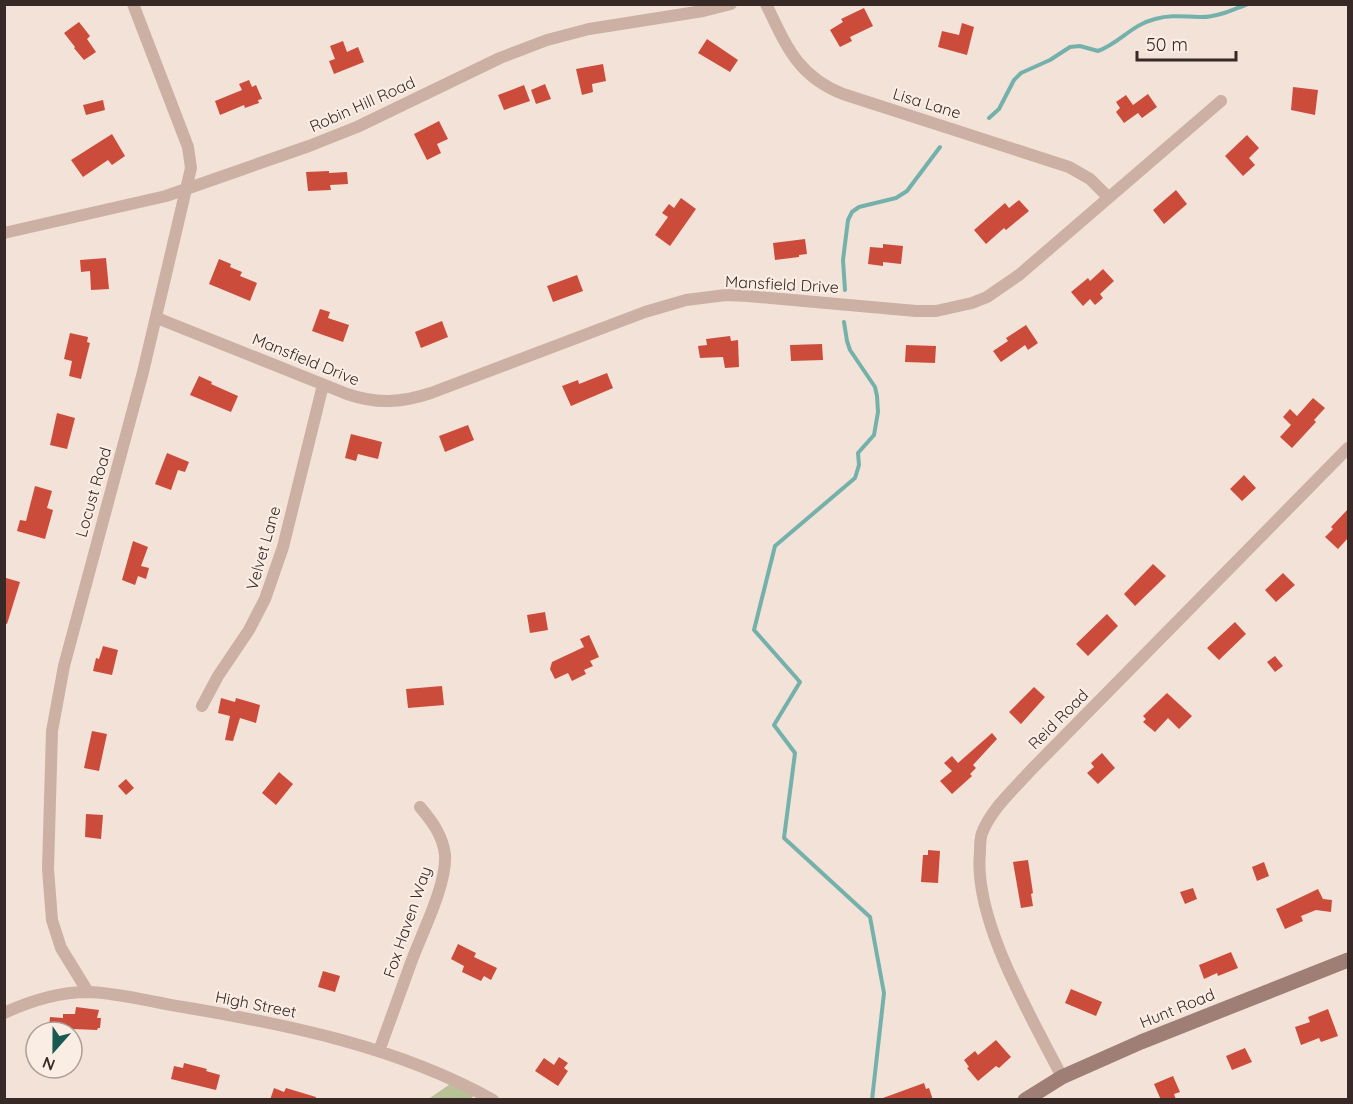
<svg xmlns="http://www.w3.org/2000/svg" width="1353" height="1104" viewBox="0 0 1353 1104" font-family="Quicksand,sans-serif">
<rect width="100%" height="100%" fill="#f2e2d8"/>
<path fill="#b9c297" d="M456,1080L477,1091L471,1099L427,1100Z"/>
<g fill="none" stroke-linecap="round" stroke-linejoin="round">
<path stroke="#75b1ab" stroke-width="4" d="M989,118L999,109L1014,80L1021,73L1050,60L1070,47L1080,46L1098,51C1120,43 1131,25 1155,19C1172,14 1186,17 1202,17C1218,17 1234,9 1248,4
M845,290L843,260L848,220L852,212L859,207L896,198L907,191L940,147
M844,322L847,341L850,350L875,387L877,396L878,412L874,435L858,453L859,465L855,478L775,546L754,630L800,682L774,725L795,753L784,838L870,917L884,993L872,1100"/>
</g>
<path fill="#cc4c3c" d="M864,8L873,26L850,37L852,41L840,47L830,30L843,22L841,19Z
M79,22L90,36L87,39L96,52L84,60L74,48L75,47L64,33Z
M962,23L974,27L967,55L938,47L942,31L959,35Z
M707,39L738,60L730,72L698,53Z
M343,41L347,52L358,47L364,62L334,74L329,61L335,59L330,46Z
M603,64L606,81L592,84L593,92L582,95L576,69Z
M249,80L252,87L256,85L262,99L258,100L259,103L245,108L244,105L220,115L215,101L242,90L239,84Z
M545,84L551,99L536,104L531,90Z
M524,85L530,101L504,110L498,95Z
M1293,87L1318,90L1315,115L1291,110Z
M1148,94L1157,107L1142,118L1138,113L1124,123L1116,112L1120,108L1116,102L1126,95L1133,105Z
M103,100L105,110L86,115L83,105Z
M439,121L448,139L437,144L441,153L427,160L414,134Z
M112,134L125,156L112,165L108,160L83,177L71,160Z
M1247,135L1259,148L1249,158L1255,165L1243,176L1225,156Z
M329,171V173L347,172L348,184L330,185L331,190L308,191L306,172Z
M1176,190L1187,204L1164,224L1153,210Z
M681,198L696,209L670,246L655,235L668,217L662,213L669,204L674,208Z
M1019,200L1029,211L1006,230L1004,228L986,244L974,230L1005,203L1009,208Z
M805,239L807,254L799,255V257L775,260L773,243Z
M883,244L903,246L901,264L883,262V266L868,264L870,247L883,248Z
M106,258L109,289L91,290L90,271L81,272L80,260Z
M219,259L231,264L230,267L242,272L240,276L257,283L250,301L209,284Z
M1103,269L1114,281L1100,294L1103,298L1095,305L1090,299L1083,306L1071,292L1088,278L1090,281Z
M577,275L583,291L553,302L547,286Z
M320,309L330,312L328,318L349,325L343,342L312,331Z
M442,321L448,337L421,348L415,332Z
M1026,325L1038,343L1028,350L1025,345L1001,362L993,351L1008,341L1006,338Z
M70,333L88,337L87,342L90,343L81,379L69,376L72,361L64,359Z
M730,336L731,341L738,340L739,367L725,368L723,357L700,358L698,346L707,345L706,339Z
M822,344L823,360L791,361L790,345Z
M906,345L936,346L935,363L905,362Z
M607,373L613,388L571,406L562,386L578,380L579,384Z
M199,376L212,382L211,384L238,396L231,412L190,395Z
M1313,398L1325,408L1314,420L1316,422L1292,448L1280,437L1291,425L1283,417L1290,409L1297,416Z
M57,413L75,418L67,449L50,445Z
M468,425L474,440L445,452L439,436Z
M351,434L382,442L378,459L358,454L356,461L345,458Z
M167,453L189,462L185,472L178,470L171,490L155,484Z
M1244,475L1256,488L1242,501L1230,489Z
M35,486L52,491L47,508L53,510L45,539L17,531L20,520L26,521Z
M1348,509V538L1338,549L1325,537L1333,529L1331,527Z
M133,541L148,547L141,566L149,568L146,579L138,576L135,585L122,580Z
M1153,564L1166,576L1135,606L1124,594Z
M1283,573L1295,585L1276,602L1265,590Z
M6,578L20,582L7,624L4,623V584Z
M545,612L548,630L530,633L527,615Z
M1107,614L1118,626L1088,656L1076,644Z
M1235,622L1246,634L1219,660L1207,648Z
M589,635L599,657L590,661L593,666L584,670L586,674L572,681L568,673L555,679L550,669L552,662L584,647L580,639Z
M103,646L118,650L112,675L93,671L96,658L99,659Z
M1275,656L1283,666L1275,672L1267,662Z
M442,686L444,705L408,708L406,689Z
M1034,687L1045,697L1021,724L1009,712Z
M1167,693L1192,716L1179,729L1168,718L1155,732L1143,722L1146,719L1143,716Z
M221,698L235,702L236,698L260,705L256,723L240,718L233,741L225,740L230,716L218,713Z
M92,731L107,734L99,771L84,768Z
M992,733L997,739L973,765L976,768L970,774L972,776L952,794L940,781L952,771L944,763L952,756L958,763Z
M1102,753L1115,768L1098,784L1087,773L1094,767L1091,763Z
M279,772L293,784L276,805L262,793Z
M126,779L134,788L126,795L118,786Z
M86,814L103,815L101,839L85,837Z
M928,850L940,851L938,883L921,882L923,855H928Z
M1028,860L1033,893L1031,894L1033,906L1021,908L1013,862Z
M1264,862L1269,876L1257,881L1252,867Z
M1193,888L1197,899L1185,904L1180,892Z
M1318,889L1323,899L1332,900L1331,912L1316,910L1301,916L1303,921L1285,929L1276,909Z
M458,944L476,953L474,957L497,968L491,980L484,976L481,981L462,972L464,966L451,959Z
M1231,952L1238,968L1218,976L1217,973L1204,979L1199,965Z
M323,971L340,976L335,992L318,987Z
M1071,989L1102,1002L1096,1016L1065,1003Z
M76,1007L99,1010L97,1018H101L100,1028H98L97,1030L49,1028L50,1017L63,1018V1014H75Z
M1328,1009L1338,1036L1321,1042L1319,1038L1301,1045L1295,1027L1310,1022L1308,1017Z
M996,1040L1011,1057L999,1068L996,1066L978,1081L967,1068L969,1067L964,1060L975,1051L978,1055Z
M1245,1048L1252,1062L1232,1070L1226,1056Z
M559,1057L568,1063L564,1068L568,1071L558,1086L535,1071L544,1058L554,1065Z
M184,1063L207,1069L206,1071L220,1075L216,1090L171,1079L174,1066L183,1068Z
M1173,1076L1180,1092L1174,1094L1176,1100H1161L1154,1084Z
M924,1083L926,1089L929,1088L933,1100H883V1098Z
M274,1088L284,1092L286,1088L316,1097L315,1100H270Z"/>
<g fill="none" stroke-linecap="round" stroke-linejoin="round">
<path stroke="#cbb0a3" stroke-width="12" d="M766,4C786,45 797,76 843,94L1069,167L1090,179L1108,197
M4,233L166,196L309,146L357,127L500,58L547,40L589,29L703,11L731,4
M157,318L347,394C376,404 401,403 431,393L645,312L686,300L726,295L748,296L916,311H936L972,303L987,297L1019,275L1221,101
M202,706L218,676L249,630L265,599L283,547L323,385
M88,992L61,948L52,920L48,869L52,731L64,666L143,372L191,168L188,147L133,4
M4,1013C30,1001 59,992 88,992C120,993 152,1002 183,1007C290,1025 398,1047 493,1100
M379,1051C390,1021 401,990 412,960C422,933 447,884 445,855C443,836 432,821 420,807
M1062,1077C1031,1016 973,920 980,852C980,846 980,839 982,833C992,808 1014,789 1032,769L1348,448"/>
<path stroke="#9e7e75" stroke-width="15" d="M1025,1100L1062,1077L1141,1042L1348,960"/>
</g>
<g text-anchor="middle" stroke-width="4.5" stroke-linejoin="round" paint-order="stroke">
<g font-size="16" fill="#362926" stroke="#faede4">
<text transform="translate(927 103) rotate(17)" y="6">Lisa Lane</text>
<text transform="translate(362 104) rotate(-24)" y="6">Robin Hill Road</text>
<text transform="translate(782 284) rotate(3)" y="6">Mansfield Drive</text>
<text transform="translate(306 359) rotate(22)" y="6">Mansfield Drive</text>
<text transform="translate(93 492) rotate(-74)" y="6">Locust Road</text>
<text transform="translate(263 548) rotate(-74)" y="6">Velvet Lane</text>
<text transform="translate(1058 719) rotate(-45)" y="6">Reid Road</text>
<text transform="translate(407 922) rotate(-71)" y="6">Fox Haven Way</text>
<text transform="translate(256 1004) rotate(11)" y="6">High Street</text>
<text transform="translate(1177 1008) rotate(-22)" y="6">Hunt Road</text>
</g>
</g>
<rect width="1353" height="1104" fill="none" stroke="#362926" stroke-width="12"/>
<g transform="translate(54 1050) rotate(201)"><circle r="28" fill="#faede4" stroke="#ac9f98" stroke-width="1.5"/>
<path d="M0-4.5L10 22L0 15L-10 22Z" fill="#195955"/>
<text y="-9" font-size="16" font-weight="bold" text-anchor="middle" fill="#362926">N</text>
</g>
<path d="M1137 51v9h99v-9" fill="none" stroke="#362926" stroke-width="3"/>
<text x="1146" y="51" font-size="18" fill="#362926" stroke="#faede4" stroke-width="4.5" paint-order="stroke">50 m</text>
</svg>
